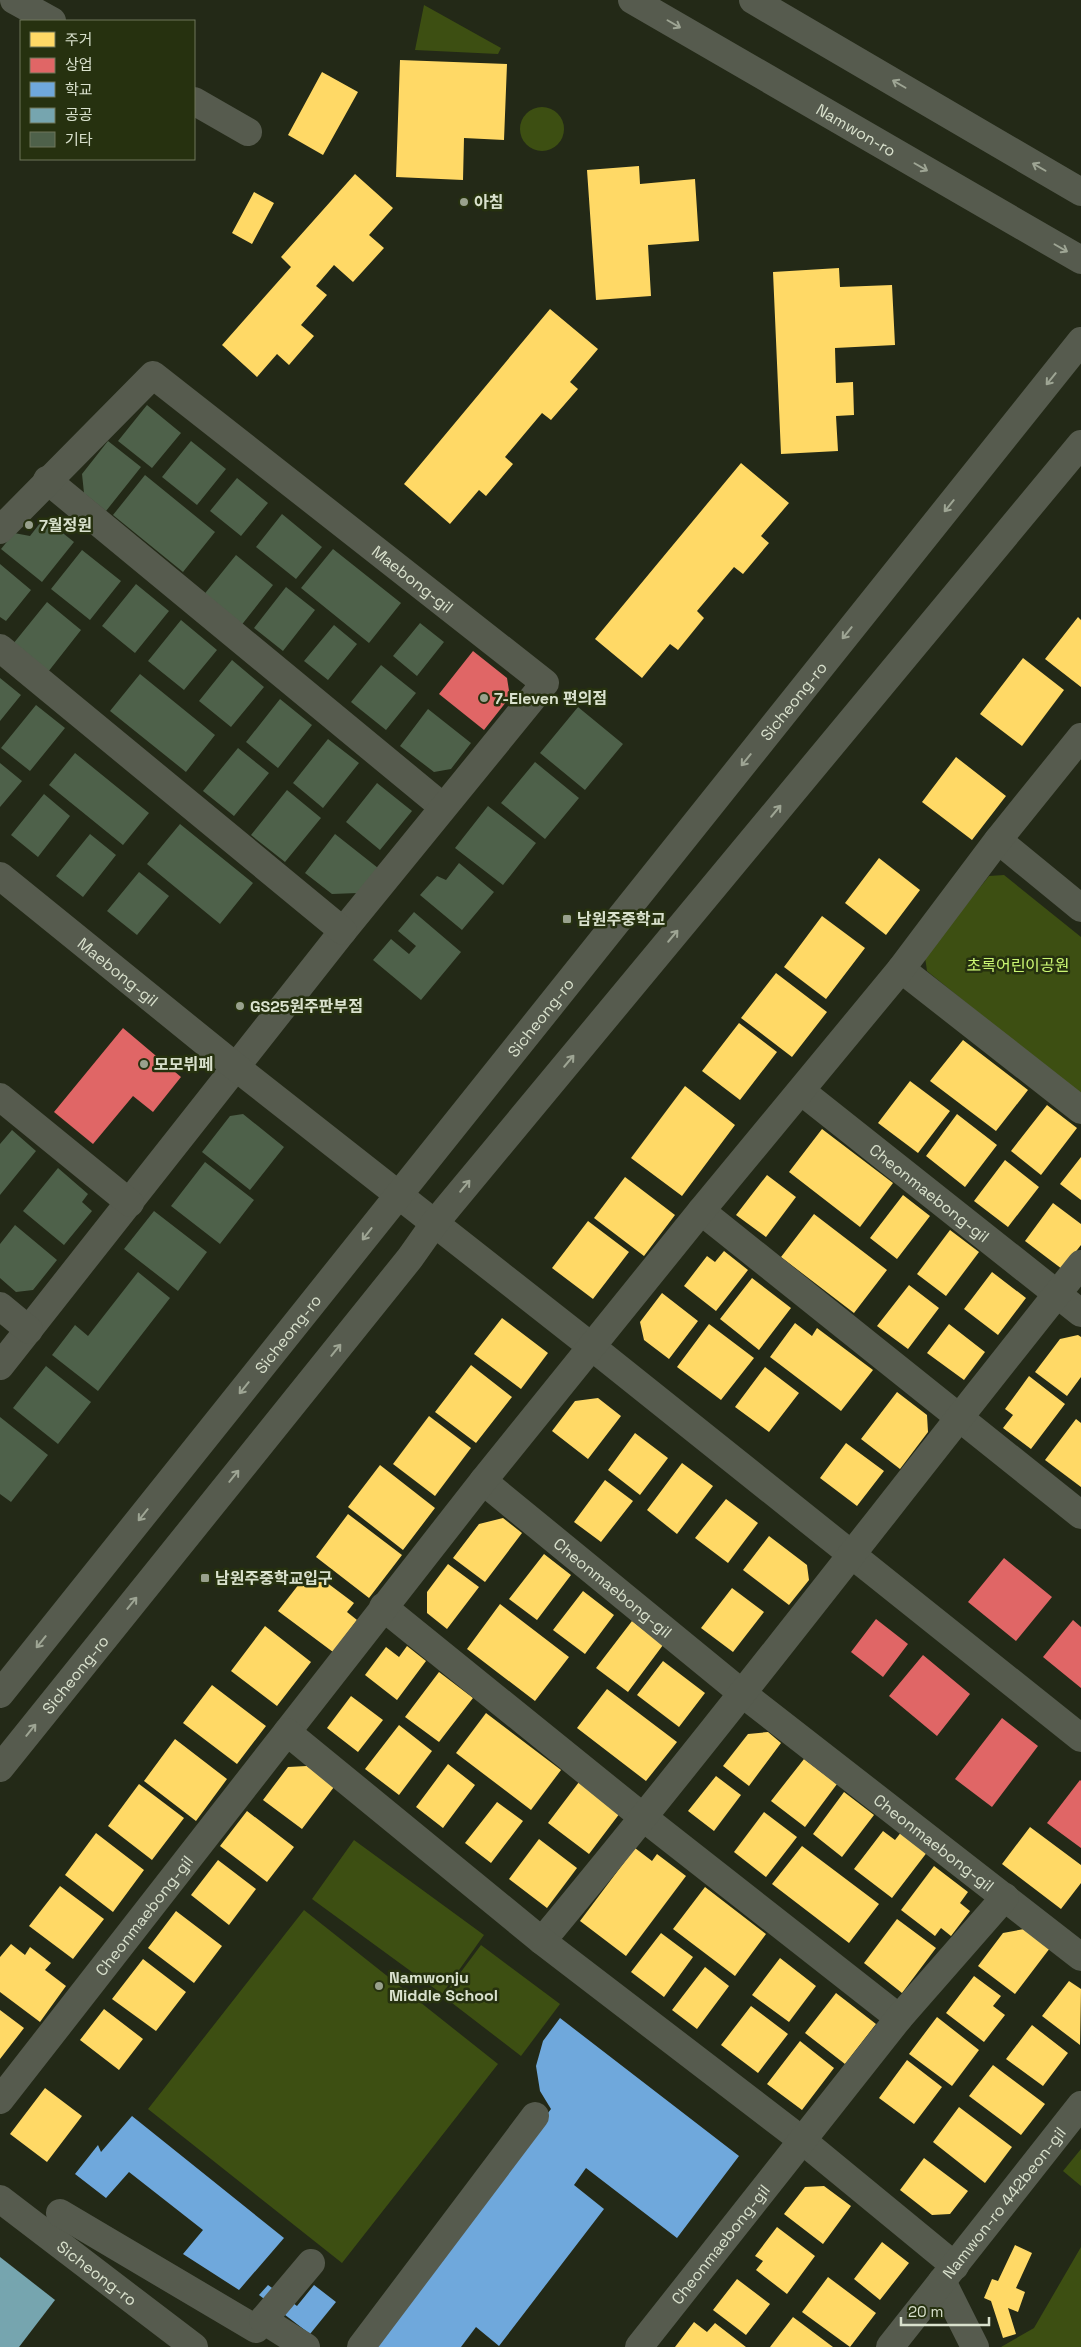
<svg xmlns="http://www.w3.org/2000/svg" width="1081" height="2347" viewBox="0 0 1081 2347" font-family="'Space Grotesk','Noto Sans KR',sans-serif">
<rect width="100%" height="100%" fill="#232917"/>
<path fill="#3d4f12" d="M424,5L501,48L498,54L415,50Z
M520 129a22 22 0 1 1 44 0a22 22 0 1 1-44 0Z
M1004,875L1081,937V1096L927,971L925,957L989,876Z
M354,1840L484,1935L442,1994L312,1899Z
M304,1910L498,2064L342,2263L148,2109Z
M481,1945L560,2004L521,2056L443,1996Z
M1081,2149V2186L1063,2171Z
M1081,2247V2347H1001L1034,2328Z"/>
<path fill="#ffd966" d="M400,60L507,64L504,140L464,138L463,180L396,177Z
M322,72L358,92L323,155L288,135Z
M639,166L640,184L695,179L699,241L648,245L651,296L596,300L587,170Z
M355,174L393,208L369,235L384,248L353,282L334,265L316,286L327,295L301,325L314,336L289,365L277,354L257,377L222,345L291,267L281,257Z
M254,192L274,203L252,244L232,233Z
M839,268L840,287L892,285L895,345L835,348L836,383L853,382L854,415L836,416L838,451L781,454L773,272Z
M550,309L598,349L570,382L578,389L551,420L542,413L505,457L513,464L486,496L479,490L450,524L404,484Z
M741,463L789,503L761,536L769,543L743,574L734,567L697,611L704,618L678,650L670,644L642,678L595,639Z
M1078,617L1081,620V687L1045,659Z
M1023,658L1064,690L1022,746L980,714Z
M956,757L1006,796L972,840L922,802Z
M879,858L920,890L886,935L845,903Z
M822,916L865,948L826,999L784,967Z
M776,973L827,1012L792,1057L741,1018Z
M739,1023L777,1052L740,1100L702,1071Z
M963,1040L1028,1090L996,1131L930,1081Z
M910,1081L950,1111L918,1153L878,1123Z
M685,1086L735,1125L682,1196L631,1158Z
M1047,1105L1077,1128L1041,1175L1011,1151Z
M957,1114L997,1145L965,1187L926,1156Z
M822,1129L893,1183L860,1227L789,1172Z
M1081,1157V1200L1060,1184Z
M1005,1160L1039,1187L1008,1227L974,1201Z
M767,1175L796,1197L766,1237L736,1215Z
M625,1177L675,1215L644,1256L594,1218Z
M903,1195L930,1216L897,1259L870,1238Z
M1053,1203L1081,1224V1245L1062,1269L1025,1241Z
M814,1214L887,1270L854,1313L781,1257Z
M588,1221L629,1252L593,1299L552,1268Z
M950,1230L979,1252L946,1296L917,1274Z
M724,1251L748,1270L716,1311L684,1286L707,1256L715,1262Z
M992,1272L1026,1298L998,1335L964,1309Z
M752,1278L791,1308L759,1350L720,1319Z
M909,1285L939,1308L908,1349L877,1326Z
M662,1293L698,1321L669,1359L644,1340L640,1322Z
M502,1318L548,1353L521,1389L474,1354Z
M795,1323L812,1336L817,1328L873,1370L841,1411L770,1357Z
M709,1324L754,1358L721,1400L677,1367Z
M949,1324L985,1352L964,1380L927,1353Z
M1078,1335L1081,1337V1377L1067,1396L1035,1372L1060,1339Z
M471,1365L512,1397L476,1443L435,1412Z
M765,1367L799,1393L769,1432L735,1407Z
M1029,1376L1065,1404L1031,1449L1003,1428L1013,1415L1005,1409Z
M897,1392L927,1415L928,1432L900,1469L861,1439Z
M598,1398L621,1416L588,1459L552,1431L575,1401Z
M429,1416L471,1448L435,1496L393,1464Z
M1076,1419L1081,1423V1487L1045,1460Z
M635,1433L668,1458L640,1495L608,1470Z
M846,1443L884,1471L857,1506L820,1478Z
M682,1463L713,1486L677,1534L647,1510Z
M380,1465L435,1508L403,1550L348,1507Z
M605,1480L633,1501L601,1542L574,1522Z
M726,1499L758,1523L728,1563L695,1538Z
M348,1514L402,1555L369,1598L316,1557Z
M503,1518L522,1533L485,1582L453,1558L479,1524Z
M769,1536L807,1565L809,1580L789,1605L743,1570Z
M544,1554L571,1575L537,1620L509,1599Z
M448,1564L479,1587L447,1629L427,1613V1592Z
M310,1570L354,1603L347,1612L357,1620L333,1652L278,1611Z
M732,1588L764,1612L733,1652L701,1628Z
M583,1591L614,1615L585,1654L553,1630Z
M500,1604L569,1657L535,1701L467,1649Z
M632,1621L663,1645L628,1692L596,1668Z
M265,1626L311,1662L277,1706L231,1671Z
M407,1646L426,1661L397,1700L365,1675L386,1647L399,1657Z
M663,1661L705,1693L679,1727L637,1695Z
M439,1672L473,1698L439,1742L405,1717Z
M212,1685L266,1726L237,1764L183,1723Z
M607,1689L677,1742L646,1781L577,1728Z
M351,1696L383,1720L358,1752L327,1728Z
M486,1713L561,1770L531,1810L456,1753Z
M399,1725L432,1751L399,1795L365,1769Z
M768,1732L781,1743L749,1786L723,1766L748,1734Z
M175,1739L227,1779L196,1821L144,1781Z
M804,1759L837,1784L805,1827L771,1801Z
M448,1764L475,1785L443,1828L416,1807Z
M307,1766L334,1787L302,1829L263,1800L288,1767Z
M716,1776L741,1795L714,1831L688,1811Z
M579,1782L620,1813L589,1854L548,1823Z
M139,1784L184,1818L152,1860L108,1826Z
M844,1792L874,1815L842,1857L813,1834Z
M497,1802L523,1821L491,1863L465,1843Z
M247,1811L294,1847L267,1882L220,1846Z
M764,1812L797,1837L766,1877L734,1852Z
M1030,1827L1081,1865V1883L1061,1909L1002,1864Z
M883,1831L895,1840L902,1831L928,1851L892,1898L854,1869Z
M96,1833L144,1870L113,1912L65,1875Z
M539,1839L577,1868L547,1908L509,1879Z
M802,1846L879,1904L849,1943L772,1884Z
M635,1848L652,1861L657,1854L686,1876L626,1956L580,1921Z
M218,1860L256,1889L229,1925L191,1895Z
M934,1866L968,1892L960,1903L970,1911L951,1936L941,1928L935,1936L901,1910Z
M60,1886L104,1919L73,1959L29,1926Z
M705,1887L766,1934L735,1976L673,1929Z
M176,1911L222,1946L194,1983L148,1948Z
M897,1919L936,1948L902,1993L864,1963Z
M1024,1929L1050,1948L1015,1994L978,1966L1003,1933Z
M661,1933L693,1957L664,1997L631,1972Z
M11,1944L25,1955L30,1947L51,1963L45,1970L66,1986L40,2022L0,1992V1957Z
M780,1958L816,1986L789,2022L752,1995Z
M143,1959L186,1992L156,2031L112,1999Z
M705,1967L729,1986L697,2029L672,2010Z
M974,1976L1001,1996L993,2006L1005,2015L984,2042L946,2013Z
M1069,1981L1081,1989L1080,2045L1042,2016Z
M836,1993L876,2024L845,2064L805,2033Z
M751,2006L788,2034L758,2073L721,2045Z
M104,2009L143,2039L119,2070L80,2040Z
M0,2010L24,2028L0,2059Z
M937,2017L979,2050L952,2086L909,2054Z
M1032,2025L1068,2053L1043,2086L1006,2059Z
M800,2041L834,2068L802,2110L767,2084Z
M907,2060L942,2087L914,2124L879,2098Z
M993,2065L1045,2104L1021,2135L969,2096Z
M45,2088L82,2116L47,2162L10,2134Z
M959,2107L1012,2147L985,2183L933,2142Z
M924,2158L968,2191L950,2214L932,2215L900,2190Z
M824,2186L851,2206L823,2244L784,2214L805,2187Z
M777,2227L815,2256L787,2294L756,2270L763,2261L755,2256Z
M882,2242L909,2263L880,2300L854,2279Z
M1015,2245L1032,2253L1016,2288L1025,2292L1018,2312L1008,2308L1016,2334L1003,2338L991,2301L984,2298L992,2279L998,2281Z
M828,2277L876,2313L850,2347L802,2312Z
M737,2279L770,2304L746,2335L713,2310Z
M793,2317L833,2347H770Z
M694,2322L707,2332L715,2323L746,2347H675Z"/>
<path fill="#e06666" d="M473,651L507,678L510,697L484,730L439,694Z
M123,1028L181,1077L153,1112L133,1096L93,1144L54,1112Z
M1004,1558L1052,1597L1016,1641L968,1602Z
M876,1619L908,1644L883,1677L851,1652Z
M1073,1620L1081,1627V1688L1043,1657Z
M923,1655L970,1694L937,1736L889,1696Z
M1002,1718L1038,1746L992,1807L955,1779Z
M1080,1780L1081,1781V1848L1047,1823Z"/>
<path fill="#6fa8dc" d="M560,2018L739,2156L677,2238L586,2168L574,2185L604,2209L499,2346L476,2327L461,2347H371L551,2109L540,2091L536,2066L543,2041Z
M132,2116L284,2238L239,2290L183,2254L203,2230L129,2172L106,2198L75,2174L98,2145L101,2152Z
M268,2285L297,2306L314,2285L336,2302L310,2334L259,2295Z"/>
<path fill="#76a5af" d="M0,2257L55,2300L19,2347H0Z"/>
<path fill="#4e614a" d="M147,405L181,433L152,468L118,441Z
M108,441L141,467L106,511L84,493L82,474Z
M191,441L226,469L197,505L162,477Z
M145,475L215,532L183,572L113,515Z
M237,478L268,503L241,536L210,511Z
M282,514L322,547L296,579L256,547Z
M44,518L74,542L42,582L1,549L14,533L30,536Z
M333,549L401,603L369,643L301,588Z
M82,550L121,581L90,620L51,589Z
M236,555L273,585L240,627L202,597Z
M0,564L31,590L6,621L0,617Z
M136,584L169,611L135,653L102,626Z
M286,587L315,610L283,651L254,628Z
M47,602L81,630L48,672L13,644Z
M181,620L217,650L184,690L148,661Z
M420,623L444,642L417,676L393,656Z
M334,625L357,644L328,680L304,661Z
M232,660L264,687L231,727L199,701Z
M381,665L416,693L386,730L351,702Z
M140,674L215,735L186,772L110,711Z
M0,678L21,695L0,721Z
M280,699L312,725L278,768L246,742Z
M36,705L65,728L30,771L1,748Z
M578,707L623,744L585,790L540,753Z
M428,709L471,743L451,769L434,772L400,746Z
M328,739L359,763L323,808L293,783Z
M238,748L269,773L234,816L203,791Z
M75,753L149,813L123,845L49,785Z
M535,762L579,798L545,839L501,803Z
M0,763L22,781L0,807Z
M377,783L412,811L380,850L346,822Z
M287,790L321,818L285,862L251,835Z
M44,794L70,816L38,857L11,835Z
M488,806L536,843L503,885L455,848Z
M180,824L253,883L220,924L147,864Z
M90,834L116,855L83,897L56,876Z
M335,834L378,868L358,893L332,894L305,873Z
M459,863L494,892L462,930L420,895L437,876L446,880Z
M139,872L169,896L137,935L107,911Z
M414,912L461,952L421,1000L373,960L391,939L409,954L416,946L398,931Z
M243,1114L284,1147L250,1190L202,1152L230,1116Z
M12,1130L36,1151L0,1195V1144Z
M205,1162L254,1200L220,1244L171,1206Z
M58,1168L88,1194L82,1202L92,1211L64,1245L23,1211Z
M154,1211L207,1252L178,1291L124,1249Z
M15,1225L57,1260L33,1290L16,1292L0,1278V1244Z
M138,1272L170,1298L98,1391L52,1355L75,1325L88,1336Z
M46,1366L91,1402L58,1444L13,1408Z
M0,1417L48,1455L11,1502L0,1494Z"/>
<g fill="none" stroke-linecap="round" stroke-linejoin="round">
<g stroke="#565b4e" stroke-width="28">
<path d="M14,0L52,21"/>
<path id="s1" d="M632,0L1081,260"/>
<path d="M753,0L1081,192"/>
<path d="M194,101L248,132"/>
<path d="M47,480L443,807"/>
<path id="s2" d="M0,530L153,375L545,683L343,931L0,1366"/>
<path d="M0,648L343,931"/>
<path d="M998,840L1081,908"/>
<path id="s3" d="M0,876L237,1068L592,1347L1081,1738"/>
<path d="M901,969L1081,1110"/>
<path id="s4" d="M801,1091L1081,1313"/>
<path d="M0,1097L130,1203"/>
<path d="M701,1211L1081,1515"/>
<path d="M0,1306L29,1330"/>
<path id="s5" d="M483,1481L743,1694L1081,1957"/>
<path d="M383,1607L644,1818L899,2018"/>
<path id="s6" d="M0,1694L1081,341"/>
<path d="M287,1732L483,1481L701,1211L901,969L998,840L1081,737"/>
<path id="s7" d="M0,1768L410,1258L434,1224L1081,444"/>
<path d="M542,1941C726,1719 901,1489 1081,1264"/>
<path id="s8" d="M0,2100L287,1732L542,1941L803,2141L955,2266"/>
<path id="s9" d="M0,2199L194,2347"/>
<path d="M60,2213L256,2329L263,2320"/>
<path d="M942,2281L975,2347"/>
<path d="M306,2347L263,2320L311,2263"/>
<path d="M361,2347L535,2116"/>
<path id="s10" d="M639,2347L899,2018L1005,1897"/>
<path id="s11" d="M890,2347L1081,2105"/>
</g>
</g>
<defs><path id="oneway-shaft" d="M-6 0H5M1.5-3L5.5 0L1.5 3" fill="none" stroke-width="1.6" stroke-linecap="round" stroke-linejoin="round" transform="scale(1.25)"/></defs>
<g stroke="#9ea594">
<use href="#oneway-shaft" transform="translate(674 24) rotate(30)"/>
<use href="#oneway-shaft" transform="translate(899 84) rotate(-150)"/>
<use href="#oneway-shaft" transform="translate(921 167) rotate(30)"/>
<use href="#oneway-shaft" transform="translate(1039 167) rotate(-150)"/>
<use href="#oneway-shaft" transform="translate(1061 248) rotate(30)"/>
<use href="#oneway-shaft" transform="translate(1051 379) rotate(129)"/>
<use href="#oneway-shaft" transform="translate(949 506) rotate(129)"/>
<use href="#oneway-shaft" transform="translate(847 633) rotate(129)"/>
<use href="#oneway-shaft" transform="translate(746 760) rotate(129)"/>
<use href="#oneway-shaft" transform="translate(776 811) rotate(-50)"/>
<use href="#oneway-shaft" transform="translate(673 936) rotate(-50)"/>
<use href="#oneway-shaft" transform="translate(569 1061) rotate(-50)"/>
<use href="#oneway-shaft" transform="translate(465 1186) rotate(-50)"/>
<use href="#oneway-shaft" transform="translate(367 1234) rotate(128)"/>
<use href="#oneway-shaft" transform="translate(336 1350) rotate(-51)"/>
<use href="#oneway-shaft" transform="translate(244 1388) rotate(129)"/>
<use href="#oneway-shaft" transform="translate(234 1476) rotate(-51)"/>
<use href="#oneway-shaft" transform="translate(143 1515) rotate(129)"/>
<use href="#oneway-shaft" transform="translate(132 1603) rotate(-51)"/>
<use href="#oneway-shaft" transform="translate(41 1642) rotate(129)"/>
<use href="#oneway-shaft" transform="translate(31 1730) rotate(-51)"/>
</g>
<g fill="#99a18d" stroke="#26310f" stroke-width="2">
<circle cx="464" cy="202" r="5"/>
<circle cx="29" cy="525" r="5"/>
<circle cx="484" cy="698" r="5"/>
<rect x="562" y="914" width="10" height="10" rx="2.5"/>
<circle cx="240" cy="1006" r="5"/>
<circle cx="144" cy="1064" r="5"/>
<rect x="200" y="1573" width="10" height="10" rx="2.5"/>
<circle cx="379" cy="1986" r="5"/>
</g>
<g text-anchor="middle" stroke-width="5" stroke-linejoin="round" paint-order="stroke">
<g font-size="16" fill="#d9e1cd" stroke="#26310f">
<text dy="6" stroke="none"><textPath href="#s1" startOffset="259">Namwon-ro</textPath></text>
<text dy="6" stroke="none"><textPath href="#s2" startOffset="548">Maebong-gil</textPath></text>
<text dy="6" stroke="none"><textPath href="#s6" startOffset="1271">Sicheong-ro</textPath></text>
<text dy="6" stroke="none"><textPath href="#s3" startOffset="152">Maebong-gil</textPath></text>
<text dy="6" stroke="none"><textPath href="#s6" startOffset="866">Sicheong-ro</textPath></text>
<text dy="6" stroke="none"><textPath href="#s4" startOffset="164">Cheonmaebong-gil</textPath></text>
<text dy="6" stroke="none"><textPath href="#s6" startOffset="461">Sicheong-ro</textPath></text>
<text dy="6" stroke="none"><textPath href="#s5" startOffset="168">Cheonmaebong-gil</textPath></text>
<text dy="6" stroke="none"><textPath href="#s7" startOffset="120">Sicheong-ro</textPath></text>
<text dy="6" stroke="none"><textPath href="#s5" startOffset="578">Cheonmaebong-gil</textPath></text>
<text dy="6" stroke="none"><textPath href="#s8" startOffset="234">Cheonmaebong-gil</textPath></text>
<text dy="6" stroke="none"><textPath href="#s11" startOffset="184">Namwon-ro 442beon-gil</textPath></text>
<text dy="6" stroke="none"><textPath href="#s10" startOffset="131">Cheonmaebong-gil</textPath></text>
<text dy="6" stroke="none"><textPath href="#s9" startOffset="122">Sicheong-ro</textPath></text>
</g>
<g font-size="16" font-weight="bold" fill="#d9e1cd" stroke="#26310f" text-anchor="start">
<text x="474" y="208">아침</text>
<text x="39" y="531">7월정원</text>
<text x="494" y="704">7-Eleven 편의점</text>
<text x="577" y="925">남원주중학교</text>
<text x="250" y="1012">GS25원주판부점</text>
<text x="154" y="1070">모모뷔페</text>
<text x="215" y="1584">남원주중학교입구</text>
<text x="389" y="1983">Namwonju<tspan x="389" dy="18">Middle School</tspan></text>
</g>
<g font-size="16" fill="#caf673" stroke="#26310f">
<text x="1018" y="971">초록어린이공원</text>
</g>
</g>
<rect x="20" y="20" width="175" height="140" fill="#26310f" stroke="#6e775b"/>
<rect x="30" y="32" width="25" height="15" fill="#ffd966" stroke="#6e775b"/>
<text x="65" y="45" font-size="15" fill="#d9e1cd">주거</text>
<rect x="30" y="58" width="25" height="15" fill="#e06666" stroke="#6e775b"/>
<text x="65" y="70" font-size="15" fill="#d9e1cd">상업</text>
<rect x="30" y="82" width="25" height="15" fill="#6fa8dc" stroke="#6e775b"/>
<text x="65" y="95" font-size="15" fill="#d9e1cd">학교</text>
<rect x="30" y="108" width="25" height="15" fill="#76a5af" stroke="#6e775b"/>
<text x="65" y="120" font-size="15" fill="#d9e1cd">공공</text>
<rect x="30" y="132" width="25" height="15" fill="#4e614a" stroke="#6e775b"/>
<text x="65" y="145" font-size="15" fill="#d9e1cd">기타</text>
<path d="M901 2317v8h88v-8" fill="none" stroke="#d9e1cd" stroke-width="2.5"/>
<text x="908" y="2317" font-size="15" fill="#d9e1cd" stroke="#26310f" stroke-width="4" paint-order="stroke">20 m</text>
</svg>
